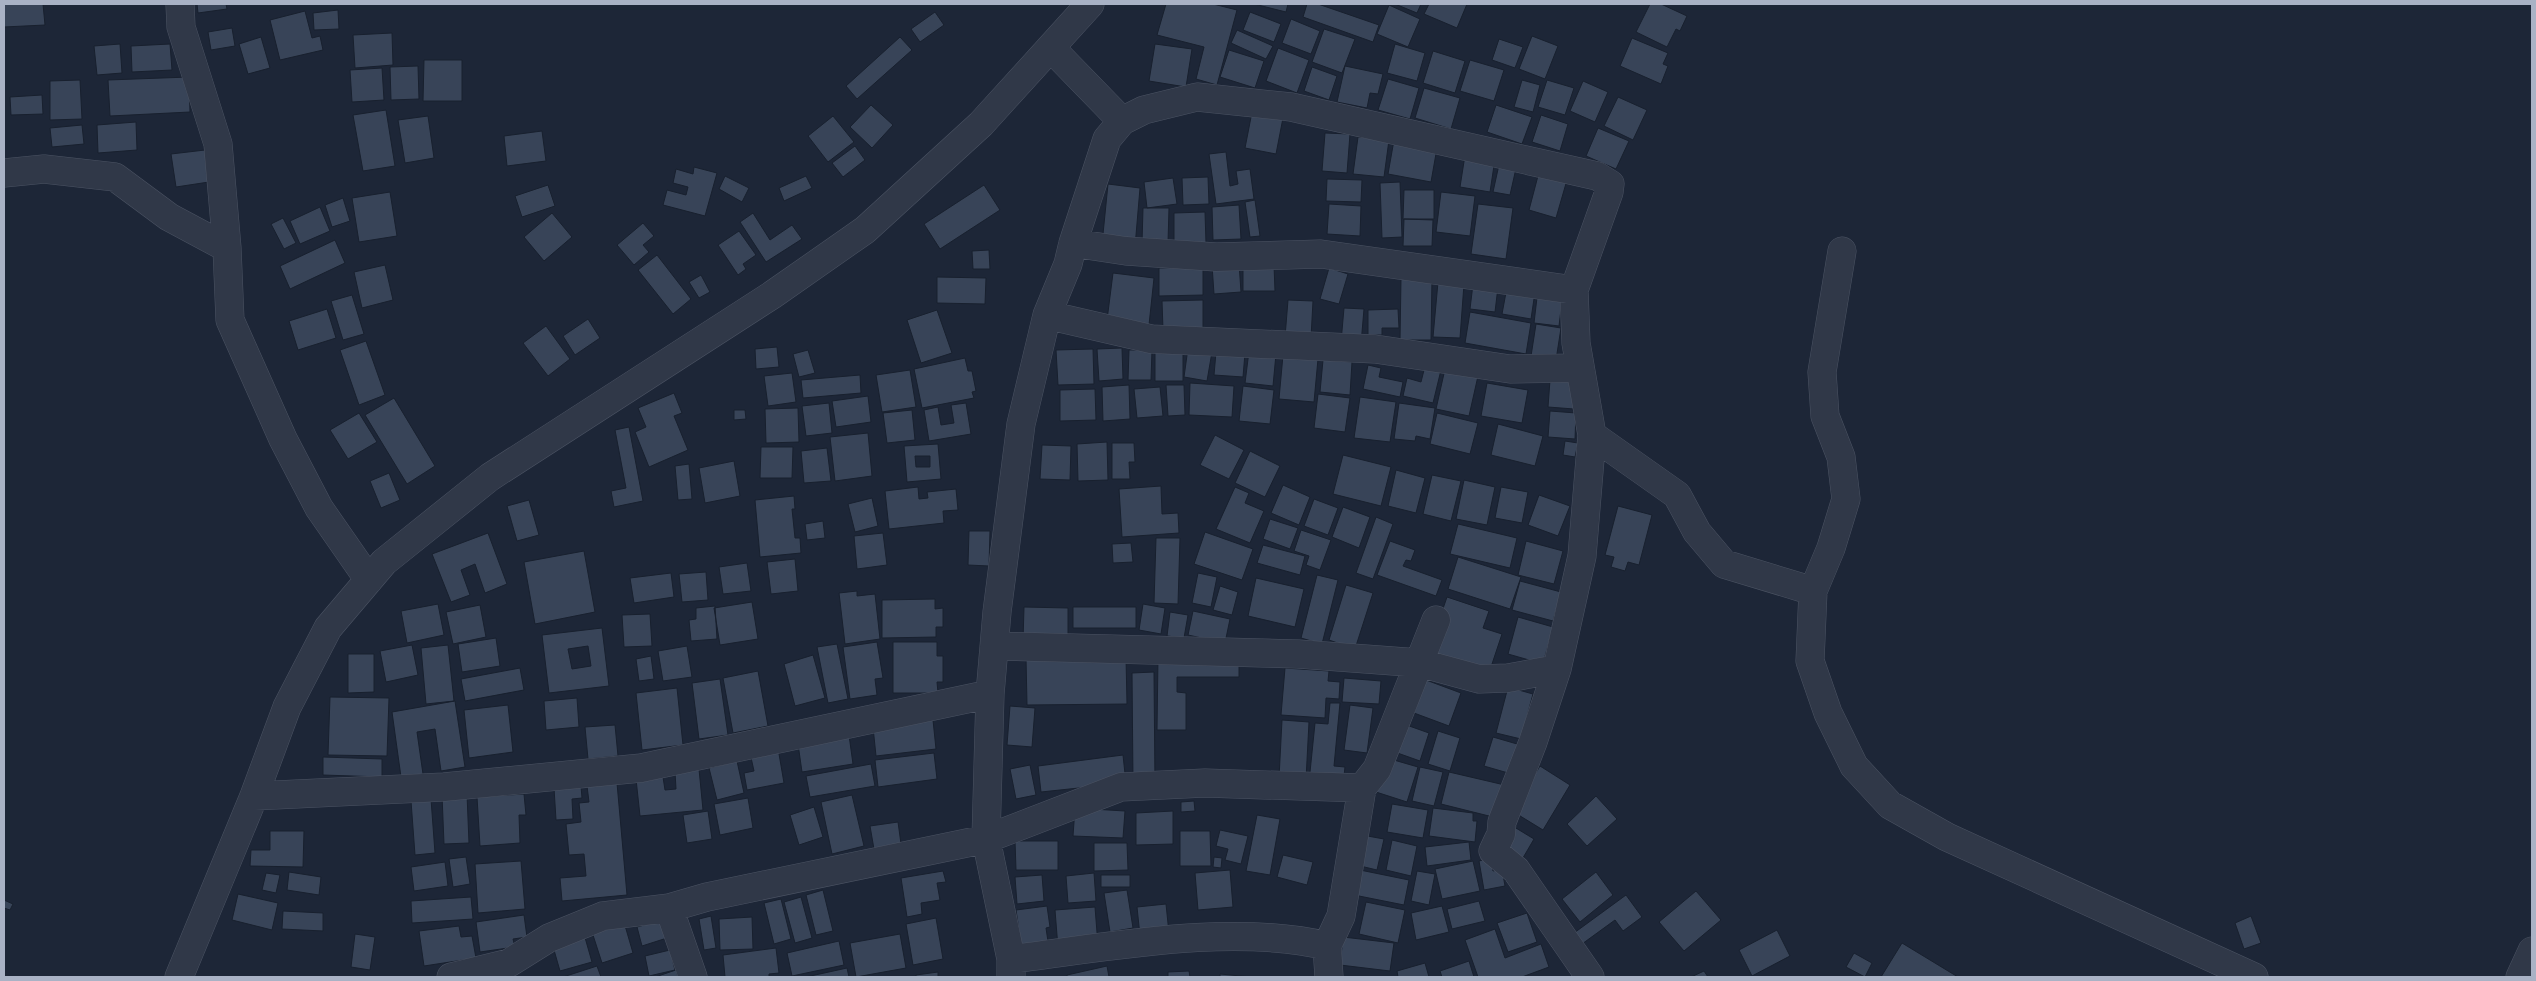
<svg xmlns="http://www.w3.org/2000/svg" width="2536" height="981" viewBox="0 0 2536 981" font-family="Commissioner,sans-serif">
<rect width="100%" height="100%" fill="#1d2637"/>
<path fill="#384458" stroke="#18202e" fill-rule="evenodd" d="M4,4H43L45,25L4,27Z
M197,4H226L227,9L198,13Z
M1166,4H1213L1237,10L1217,85L1196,79L1204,47L1157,35Z
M1254,4H1288L1286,12Z
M1307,4H1318L1379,25L1373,42L1303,17Z
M1395,4H1421L1417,13Z
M1429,4H1467L1457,28L1424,14Z
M1650,4H1661L1687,16L1680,31L1676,29L1667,47L1636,32Z
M1389,5L1420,19L1408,47L1377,34Z
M338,10L339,29L314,30L313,13Z
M305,11L312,38L320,36L323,50L280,60L270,20Z
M935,12L944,25L920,42L911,29Z
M1250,12L1281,24L1274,42L1243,30Z
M1291,19L1320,31L1311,54L1282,43Z
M232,28L235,46L211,50L208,32Z
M1324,29L1355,39L1342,73L1312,62Z
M1237,30L1273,46L1266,59L1231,43Z
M392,33L393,65L355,68L353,35Z
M1532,36L1558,46L1545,79L1519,69Z
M261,37L270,68L248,74L239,44Z
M900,37L912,50L857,99L846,86Z
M1632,38L1668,53L1663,64L1668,66L1661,84L1620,66Z
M1499,39L1523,47L1515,68L1492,60Z
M120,44L122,73L97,75L94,46Z
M170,44L172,70L132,72L131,46Z
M1155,44L1192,49L1186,87L1149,81Z
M1395,44L1425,53L1417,81L1387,73Z
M1278,48L1309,60L1297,93L1266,81Z
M1229,50L1264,61L1255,88L1220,77Z
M1433,51L1465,61L1455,93L1423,83Z
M424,60H462V101H423Z
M1470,60L1504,70L1494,101L1460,91Z
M418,66L419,99L391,100L390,67Z
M1345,66L1383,74L1378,94L1370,93L1367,108L1337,102Z
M1312,67L1337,76L1329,100L1304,91Z
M382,68L384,100L352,102L350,70Z
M189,77L190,112L110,116L108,80Z
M1388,79L1419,88L1410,119L1378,110Z
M80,80L82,119L50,120V81Z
M1522,80L1540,85L1533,112L1514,107Z
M1547,80L1574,88L1565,115L1538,107Z
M1583,81L1608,92L1595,122L1570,111Z
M1424,88L1460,98L1451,129L1415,118Z
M42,95L43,114L11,115L10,97Z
M1618,97L1647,110L1633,140L1604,126Z
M871,105L893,125L872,148L850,127Z
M1496,105L1532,117L1522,144L1487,132Z
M386,110L395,166L363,171L353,115Z
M1252,112L1283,118L1276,154L1245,148Z
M1541,115L1568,124L1560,151L1532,142Z
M428,116L434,158L405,163L398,120Z
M833,116L854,142L828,162L808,136Z
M136,122L137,150L98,153L97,125Z
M82,125L84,144L52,147L50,128Z
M1598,128L1629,141L1616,169L1586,156Z
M542,131L546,161L507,166L504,136Z
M1325,133L1350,134L1347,173L1322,171Z
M1358,137L1389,140L1384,177L1353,174Z
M1394,140L1437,148L1431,182L1388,174Z
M855,146L865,160L843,177L832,163Z
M205,150L209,182L176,187L171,154Z
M1226,152L1230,186L1238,184L1236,171L1250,169L1254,199L1216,204L1209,154Z
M1465,155L1495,159L1490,192L1460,187Z
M1500,160L1517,164L1510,195L1493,192Z
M694,167L717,173L705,216L663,205L667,190L686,195L688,187L673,183L676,169L693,174Z
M1539,172L1567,180L1556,218L1529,210Z
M725,176L749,188L742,202L719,189Z
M806,176L812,188L784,201L779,188Z
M1208,177L1209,204L1183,205L1182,178Z
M1173,178L1177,204L1147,208L1144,182Z
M1327,179L1362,180L1361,202L1326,201Z
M1400,182L1402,237L1382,238L1380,183Z
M1108,184L1140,188L1135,247L1102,244Z
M548,185L555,206L522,217L515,196Z
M984,185L1000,210L940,249L924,224Z
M1404,190H1434V219H1403Z
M390,192L397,236L359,242L352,198Z
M1441,192L1475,196L1470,236L1436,232Z
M343,198L350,221L332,227L325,205Z
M1255,200L1260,236L1250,237L1245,202Z
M1329,204L1361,206L1360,236L1327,234Z
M1478,204L1513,208L1506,259L1471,254Z
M1239,205L1241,239L1213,240L1212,207Z
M320,207L330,231L300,244L290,221Z
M1143,208H1169L1168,243H1142Z
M1205,212L1206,243H1174V213Z
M552,213L572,237L544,261L524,237Z
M753,213L770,240L792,225L802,239L766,262L740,222Z
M283,218L296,243L284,249L271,224Z
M1404,219L1433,220L1432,246H1403Z
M643,223L654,236L643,245L649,252L634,265L617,245Z
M739,231L756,255L743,264L746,269L738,275L718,245Z
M335,240L345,263L290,289L280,266Z
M989,250L990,269H973L972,251Z
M657,255L691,299L673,314L638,270Z
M1239,263L1241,292L1214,294L1212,265Z
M385,265L393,300L362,308L354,272Z
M1274,265L1275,291H1243V266Z
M1203,267V295L1159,296V268Z
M1329,268L1348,274L1339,304L1320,299Z
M1113,273L1154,278L1149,325L1107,320Z
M701,275L710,292L699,298L689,282Z
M937,277L986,278L985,304L937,303Z
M1401,278H1432L1431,340H1400Z
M1438,282L1464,284L1460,338L1433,337Z
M1473,284L1498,287L1495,312L1470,309Z
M1507,287L1535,292L1531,319L1502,314Z
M1538,289L1563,293L1559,326L1534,323Z
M352,295L364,334L343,340L331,301Z
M1203,300V329L1163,330L1162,301Z
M1288,300L1313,301L1311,338L1285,337Z
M1344,308L1364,309L1361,344L1341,342Z
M327,309L336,338L298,350L289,321Z
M1398,309L1399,328H1382V335H1368V310Z
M937,310L952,353L921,363L907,320Z
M1470,312L1531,323L1526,354L1465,343Z
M588,319L600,338L575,355L563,336Z
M1536,324L1561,328L1556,360L1531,356Z
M546,326L570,359L548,376L523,343Z
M366,341L385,395L359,405L340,350Z
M777,347L779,367L756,369L755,349Z
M1122,348L1123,379L1099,381L1097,349Z
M1188,348L1212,352L1207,381L1184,377Z
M1093,349L1094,384L1058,385L1056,350Z
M808,350L815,373L799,377L793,354Z
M1129,350H1152L1151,380H1128Z
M1155,350H1183V381H1155Z
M1249,351L1276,354L1273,386L1245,383Z
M1216,352L1245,353L1243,377L1214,375Z
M1283,355L1318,359L1314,402L1279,399Z
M965,358L968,371H972L976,391L972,392L974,398L922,408L914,369Z
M1323,360L1352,362L1350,395L1320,392Z
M1368,365L1381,368L1379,377L1403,382L1400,397L1363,389Z
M1425,366L1441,370L1433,403L1403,396L1407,378L1421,382Z
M1445,369L1478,376L1469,416L1436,409Z
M910,370L916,407L882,412L876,375Z
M792,373L796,402L768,406L764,376Z
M860,375L861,393L803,398L801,380Z
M1550,380L1576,381L1574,409L1548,407Z
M1190,383L1234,386L1232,417L1189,415Z
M1487,383L1528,390L1522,423L1481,416Z
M1129,385L1130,419L1103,421L1102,387Z
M1166,385H1184L1185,415L1168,416Z
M1243,386L1274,390L1270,424L1239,421Z
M1160,387L1163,416L1137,418L1134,389Z
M1095,389L1096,420L1060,421V390Z
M674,393L682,413L674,416L688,450L649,467L635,432L646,427L638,408Z
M1318,394L1350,398L1345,432L1314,428Z
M868,396L871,422L836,427L832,401Z
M1360,397L1396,402L1390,442L1354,438Z
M394,398L435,466L407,484L365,415Z
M829,403L832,433L806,436L802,406Z
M966,403L971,434L929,441L924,410L938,407L941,425L954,423L951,405Z
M1399,403L1435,408L1430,439L1416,436L1415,441L1394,439Z
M798,408L799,442L766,443L765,409Z
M734,410H745L746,419L734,420Z
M912,410L915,440L887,443L883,413Z
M1550,411L1576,413L1575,439L1548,437Z
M359,413L377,442L348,459L330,430Z
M1437,413L1478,423L1470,454L1430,444Z
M1498,424L1543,436L1535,466L1491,455Z
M629,427L643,501L614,507L611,491L626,488L615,430Z
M868,433L872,476L835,481L830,437Z
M1215,435L1244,450L1229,479L1200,465Z
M1565,441L1578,443L1575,457L1563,455Z
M1107,442L1108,480L1078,481L1077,444Z
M1112,443H1134L1135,462H1129L1130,479H1112Z
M938,444L941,479L907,482L904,446ZM915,456H930V467H916Z
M1042,445L1071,446L1070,480L1040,479Z
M761,447H793L792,478H760Z
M827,448L831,481L804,483L801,451Z
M1250,451L1280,466L1265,497L1235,483Z
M1343,455L1391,467L1381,506L1333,494Z
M734,461L740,496L705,503L699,468Z
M689,464L692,499L678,500L675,466Z
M1396,470L1425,478L1416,513L1388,506Z
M389,473L400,500L381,508L370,481Z
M1432,475L1461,481L1451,521L1423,514Z
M1464,480L1495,487L1487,525L1456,519Z
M1283,485L1310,497L1299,525L1271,513Z
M1161,486L1162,514L1178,513L1179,533L1122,537L1119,489Z
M918,487L919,499L928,498L927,492L956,489L958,510L943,511L944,523L889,529L885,491Z
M1235,487L1249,493L1245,503L1264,511L1250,543L1216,529Z
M1501,487L1528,492L1522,523L1495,518Z
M1539,495L1570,506L1558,536L1528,525Z
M794,496L795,509H792L795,538H800L801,553L760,557L755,500Z
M872,498L878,526L855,532L848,504Z
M1314,499L1338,508L1328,535L1304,526Z
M529,500L539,535L517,541L507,506Z
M1618,506L1652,515L1639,565L1628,562L1625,571L1611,567L1614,557L1605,555Z
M1343,507L1370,517L1359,548L1332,537Z
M1376,517L1393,524L1373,579L1356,573Z
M1270,519L1298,528L1290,549L1263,539Z
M823,521L825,538L807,540L805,524Z
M1458,524L1517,538L1510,568L1450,554Z
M1301,530L1331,540L1320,570L1306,565L1309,556L1294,551Z
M969,531H990L989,566L968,565Z
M1205,532L1253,549L1242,580L1194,564Z
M488,533L507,584L485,593L475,564L461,570L470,595L451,602L432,554Z
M883,533L887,565L857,569L854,536Z
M1156,538H1180L1178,604L1154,603Z
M1390,541L1415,550L1411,561L1406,560L1403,566L1442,580L1436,596L1377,575Z
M1526,541L1563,551L1554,584L1518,575Z
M1131,543L1133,562L1113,563L1112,544Z
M1263,545L1305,556L1300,575L1257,563Z
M584,551L595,612L535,624L524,562Z
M1458,557L1521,577L1510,609L1448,589Z
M795,559L798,591L771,594L767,562Z
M747,563L751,591L723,594L719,567Z
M706,572L708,600L682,602L679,574Z
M671,573L674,597L634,603L630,578Z
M1198,573L1217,577L1211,607L1192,603Z
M1317,575L1338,580L1322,644L1301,638Z
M1256,578L1304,589L1295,627L1248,616Z
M1520,581L1561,592L1553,621L1512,610Z
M1346,585L1373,593L1355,649L1329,640Z
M1220,586L1238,592L1232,615L1213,610Z
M857,591V596L875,594L880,639L845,644L839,593Z
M1447,597L1489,611L1483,628L1502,634L1489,673L1428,652Z
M935,599V609L943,608V627H936V637L882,638V600Z
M752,602L758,639L720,645L714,608Z
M438,604L444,635L407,643L401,611Z
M1143,604L1165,608L1161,634L1139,630Z
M480,605L486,637L453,644L446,612Z
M715,606L717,639L691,641L689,620L696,619V608Z
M1024,607L1068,608V641H1023Z
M1073,607H1136V628H1073Z
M1193,611L1230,619L1225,643L1188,635Z
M1170,612L1188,615L1184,638L1167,636Z
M650,614L652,646L624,647L622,615Z
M1518,617L1553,627L1543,664L1508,654Z
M602,628L609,686L549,693L542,635ZM588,646L591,666L572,669L568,649Z
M496,638L500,666L462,672L458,644Z
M877,642L883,678L875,679L877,695L850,699L843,647Z
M893,642H937V656H943V682H937L938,693H893Z
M837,644L848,699L828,703L817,647Z
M412,645L418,675L386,682L380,651Z
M448,645L454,701L426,704L421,648Z
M687,646L692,677L663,681L658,651Z
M348,654H374V692L348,693Z
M813,655L825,698L795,706L784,664Z
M1239,655V677H1177V692L1186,693V730H1157L1158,656Z
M651,656L654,679L639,681L636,659Z
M1126,657L1127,704L1027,705L1026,658Z
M520,668L524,690L465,701L461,679Z
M1285,668L1329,671L1328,681L1340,682L1339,699L1326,698L1325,718L1281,715Z
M758,671L768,726L733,733L723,678Z
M1154,672L1155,783H1133L1132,673Z
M1344,678L1381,681L1379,704L1342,702Z
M720,679L728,735L699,739L692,683Z
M1426,680L1461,693L1449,726L1414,713Z
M1508,687L1533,694L1521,739L1496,733Z
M677,688L683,745L642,750L636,693Z
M330,697L389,698L387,756L328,755Z
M577,698L579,727L546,730L544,701Z
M455,701L465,767L441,771L435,729L417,732L423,774L401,777L392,712Z
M1330,703H1340L1334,766L1345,767L1343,785L1309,782L1315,723L1328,724Z
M508,705L513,752L469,758L464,710Z
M1350,705L1373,708L1367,753L1344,750Z
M1010,706L1035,708L1032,747L1007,745Z
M933,720L936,749L876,756L873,727Z
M1282,720L1309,722L1306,780L1279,778Z
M1398,722L1429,733L1420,761L1389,750Z
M615,725L618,756L588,759L585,727Z
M1438,731L1460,738L1450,771L1428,764Z
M849,735L853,764L802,772L798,744Z
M1493,737L1524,746L1515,775L1484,766Z
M778,748L784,783L747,790L744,773L754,771L750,753Z
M934,753L937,779L878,787L875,760Z
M1123,755L1126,783L1041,792L1038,766Z
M323,757L382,759V777L323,775Z
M1387,758L1418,767L1407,802L1376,792Z
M737,761L744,793L717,800L709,768Z
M871,764L875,786L810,797L806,776Z
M1030,765L1036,795L1016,799L1010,769Z
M1540,766L1570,785L1543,830L1512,811Z
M1420,767L1443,772L1434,806L1412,801Z
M699,769L703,810L640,816L636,779L663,777L665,790L676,789L675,772Z
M1449,772L1509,786L1501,819L1441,804Z
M617,783L627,895L562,901L560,878L586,876L584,854L569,855L566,824L581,822L579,803L589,802L587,786Z
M581,786L582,798L572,799L573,819L556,820L554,788Z
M467,794L469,843L444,844L442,795Z
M524,794L526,815H519L520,843L480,846L477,797Z
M852,795L864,846L832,854L821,802Z
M1596,796L1617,819L1587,846L1567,824Z
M748,798L753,828L720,835L714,804Z
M431,799L435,853L415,855L411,801Z
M1194,801L1195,811L1181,812V802Z
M1392,804L1428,810L1423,838L1387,832Z
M814,807L823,837L799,845L790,815Z
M1075,808L1125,811L1123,838L1073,836Z
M1433,808L1473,813V821H1477L1475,842L1429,836Z
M708,811L712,839L687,843L683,815Z
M1173,811V844L1136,845V813Z
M1257,815L1280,819L1270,875L1246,871Z
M898,822L902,851L875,855L870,826Z
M1511,825L1534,839L1520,863L1497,849Z
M1220,830L1248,836L1241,864L1225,860L1228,849L1216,846Z
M270,831H304L303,867L250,866L251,850H270Z
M1180,831H1210L1211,866H1180Z
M1362,835L1384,839L1377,870L1356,865Z
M1392,840L1417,846L1411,876L1386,870Z
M1015,841H1058V870H1016Z
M1469,842L1471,860L1427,866L1425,847Z
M1094,843H1127L1128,870L1094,871Z
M1283,855L1313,862L1307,885L1277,877Z
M466,857L470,884L453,887L449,859Z
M1214,857L1222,858L1221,868L1213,867Z
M1490,858L1493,871L1502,869L1505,886L1484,890L1479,861Z
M521,861L525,909L478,913L475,864Z
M1473,861L1480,891L1442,899L1435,869Z
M445,862L448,886L414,891L411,867Z
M1230,870L1233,907L1198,910L1195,873Z
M1360,870L1409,880L1404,905L1354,895Z
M943,871L946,882L937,883L940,900L921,903L922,914L907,917L901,878Z
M1417,871L1435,874L1429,905L1411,901Z
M289,872L321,877L319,895L287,890Z
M1596,872L1613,895L1580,922L1562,899Z
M266,873L280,875L276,893L262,890Z
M1094,873L1096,901L1068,903L1066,876Z
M1042,875L1044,901L1017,904L1015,877Z
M1101,875H1130V887H1101Z
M823,890L833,931L816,935L806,895Z
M1127,890L1133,928L1110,932L1104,893Z
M1696,891L1721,920L1684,951L1659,922Z
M238,894L278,903L272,930L232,920Z
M1626,895L1642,917L1623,931L1615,920L1582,944L1574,933Z
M471,897L473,919L412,923L411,901Z
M801,897L812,938L795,943L784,902Z
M781,899L791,939L774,944L764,903Z
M4,900L13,904L10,910L4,908Z
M1479,901L1485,921L1452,929L1447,909Z
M1366,902L1405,910L1398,943L1359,934Z
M1166,904L1169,933L1140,936L1137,907Z
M1047,906L1050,927L1046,928L1049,948L1022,951L1016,910Z
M1442,906L1449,932L1416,940L1411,913Z
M1095,907L1098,945L1058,948L1055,910Z
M283,911L323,913V931L282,929Z
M1527,913L1537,942L1508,952L1497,923Z
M524,915L527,937L513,939L515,947L480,952L476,922Z
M711,916L716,948L704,950L699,919Z
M2251,916L2261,943L2244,949L2235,923Z
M752,917L753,949L720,950L719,919Z
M936,918L943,959L913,965L906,924Z
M662,920L667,938L642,946L637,927Z
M624,922L633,953L602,963L592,932Z
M459,926L461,937L472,936L476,958L424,966L419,931Z
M1495,929L1505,958L1541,944L1549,967L1522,977H1478L1465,940Z
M1777,930L1790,956L1752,976L1739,950Z
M355,934L375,937L370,970L351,967Z
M584,934L592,962L560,971L552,943Z
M900,934L906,968L856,977L850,943Z
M1343,937L1394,943L1390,971L1340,965Z
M839,941L844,965L792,976L787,953Z
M1902,943L1958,977H1881Z
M776,948L779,973L769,974V977H725L723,955Z
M670,950L675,970L649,976L645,956Z
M1854,953L1872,963L1865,977L1846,967Z
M1469,961L1474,977H1442L1440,971Z
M1425,963L1429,977H1398L1397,971Z
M597,966L601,977H563Z
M1107,966L1109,977H1067V975Z
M847,968L849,977H806Z
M676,970L678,977H655Z
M1189,971L1190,977H1168V972Z
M1704,971L1708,977H1691Z
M938,972V977H916V975Z
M1220,974L1251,977H1220Z"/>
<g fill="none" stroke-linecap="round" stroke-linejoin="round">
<defs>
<path id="minor" d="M180,4L181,27L218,144L227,248
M1051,48L1122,121
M4,173L44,169L115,177L169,217L227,248L230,320L283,439L319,508L369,580
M1842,251L1822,372L1825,416L1841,457L1846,499L1831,548L1813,591L1810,661L1828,713L1854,766L1890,805L1947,837L2254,977
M1047,315L1151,339L1375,349L1510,369L1580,368
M1592,435L1677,495L1697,532L1724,564L1813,591
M995,646L1298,654L1420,663L1479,679L1508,678L1557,669L1582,556L1592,435L1576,343L1574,290L1609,192L1610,184L1597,176L1291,107L1197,97L1144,110L1122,121L1107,139L1073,243
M1557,669L1533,742L1502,822L1501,834L1493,851L1516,870L1590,977
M254,796L444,787L641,768L990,694
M669,908L693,977
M1011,959C1109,947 1231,923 1327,946
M179,977L254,796L287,707L328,628L384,562L490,477L772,295L865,230L981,124L1090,4
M451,977L509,963L549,938L603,916L669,908L707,897L986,839L1121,787L1205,783L1362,788
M1011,977V959L986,839L990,694L997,612L1021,424L1047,315L1068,264L1073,243L1126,251L1216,257L1321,254L1574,290
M1329,977L1327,946L1341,916L1362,788L1377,769L1436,620
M2520,977L2532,951"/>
</defs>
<use href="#minor" stroke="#4b5363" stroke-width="29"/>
<use href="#minor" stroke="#303848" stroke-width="28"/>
</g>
<rect width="2536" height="981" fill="none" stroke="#a9b2c5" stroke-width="10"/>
</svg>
